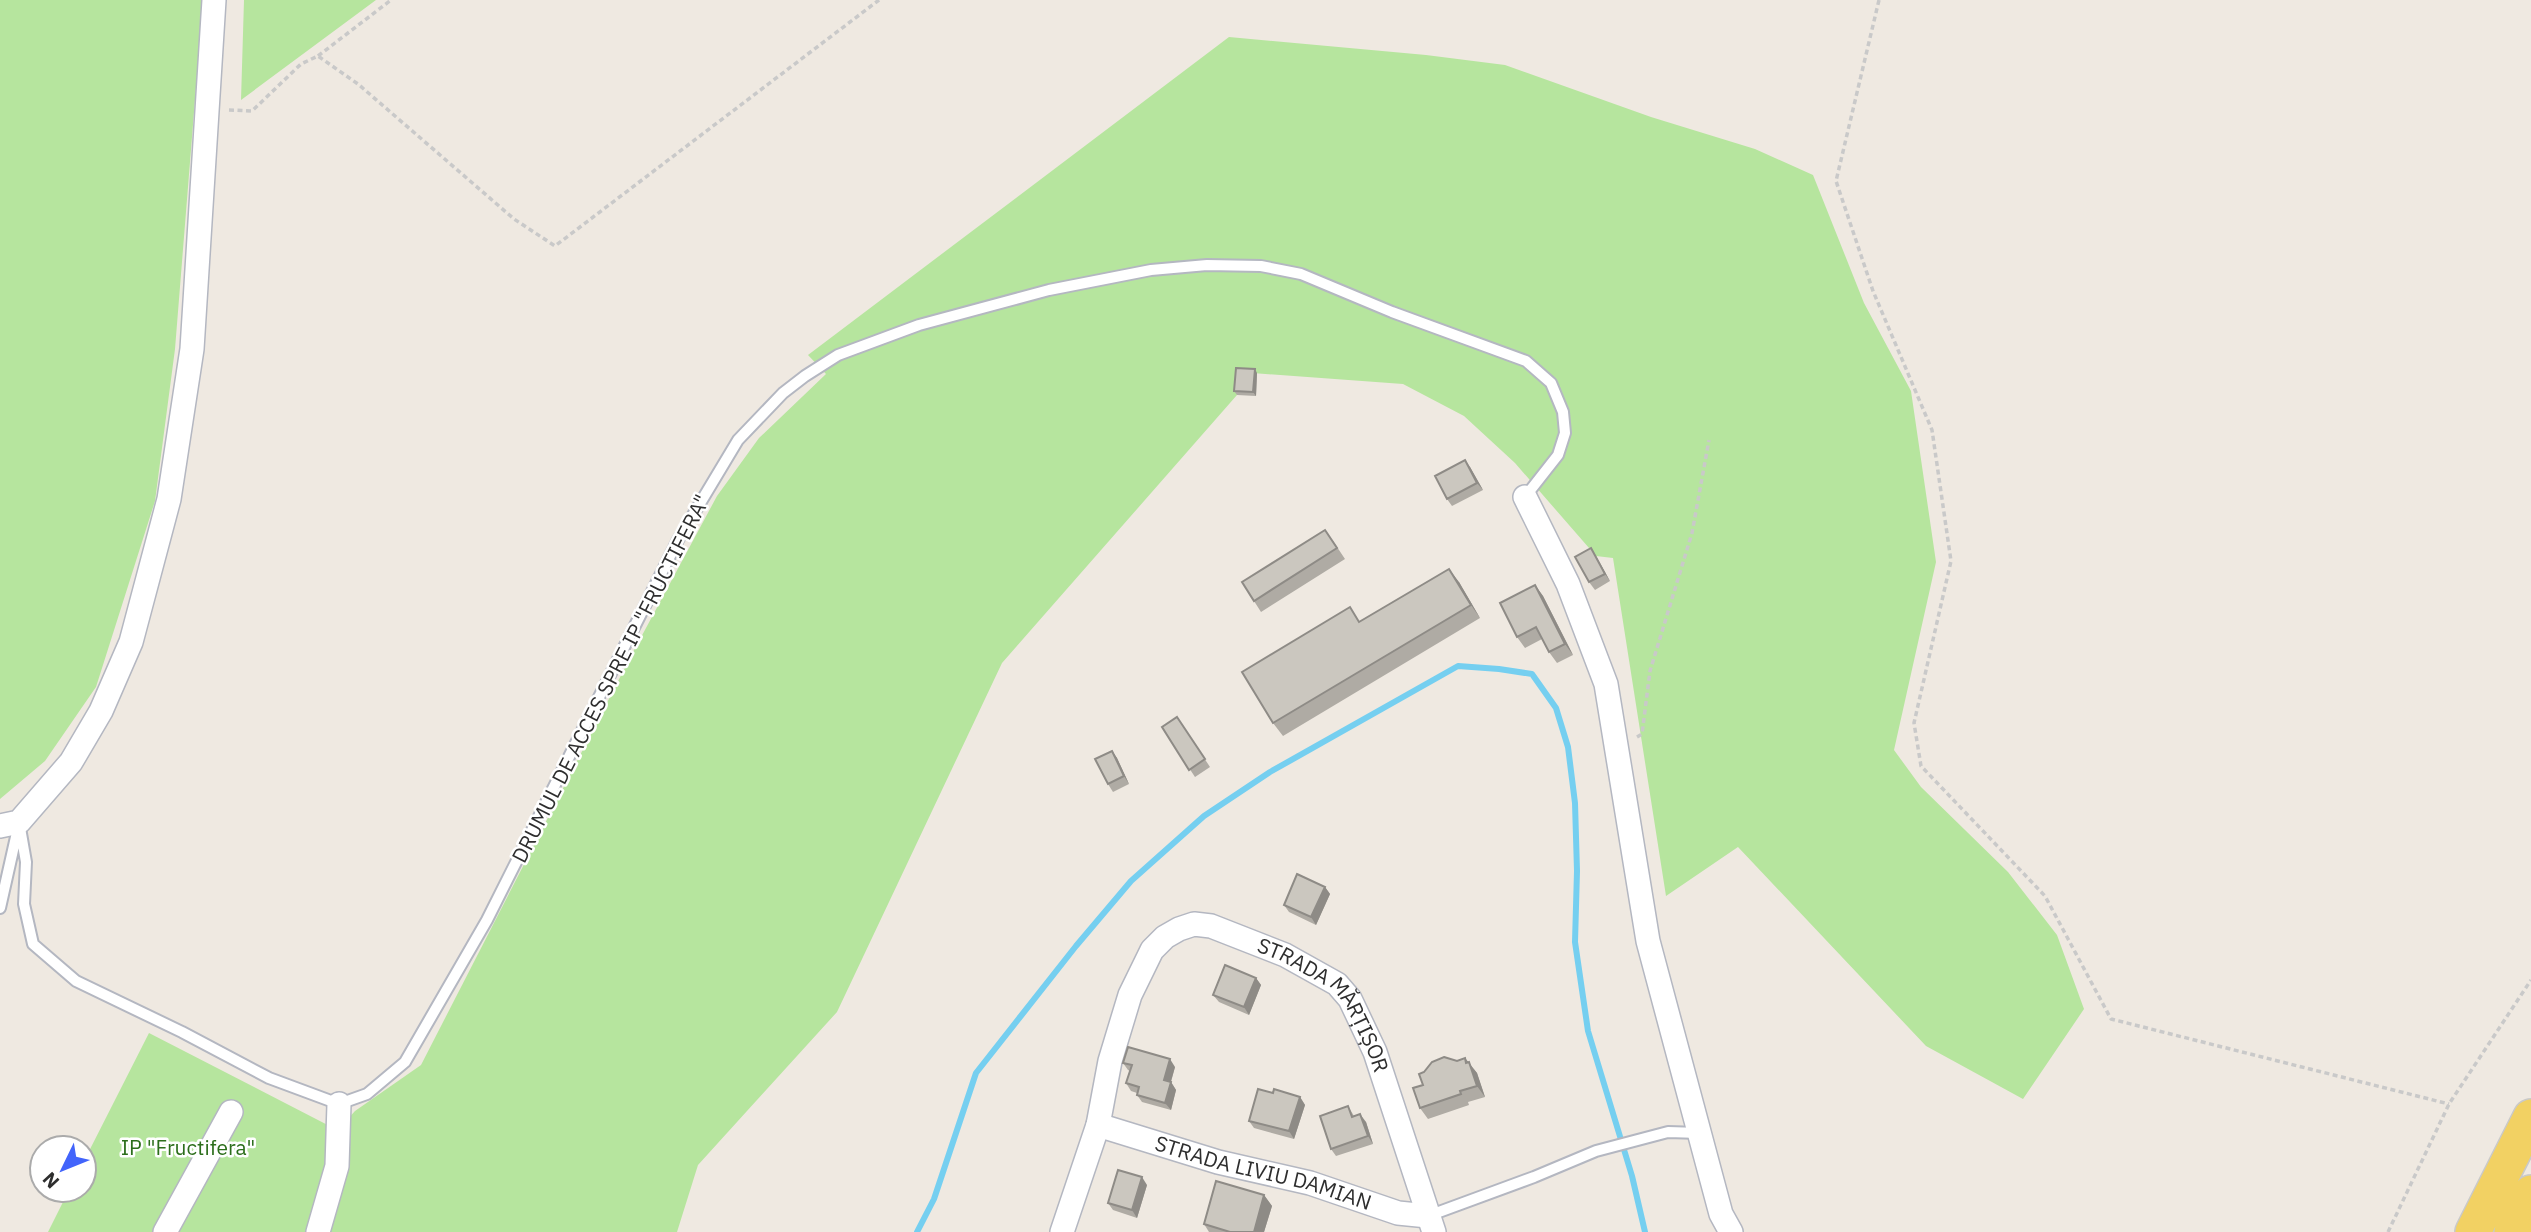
<svg xmlns="http://www.w3.org/2000/svg" width="2531" height="1232" viewBox="0 0 2531 1232" font-family="'IBM Plex Sans',sans-serif">
<rect width="100%" height="100%" fill="#efe9e1"/>
<path fill="#b6e59e" d="M0,0H203L175,349L155,501L96,687L45,761L0,799Z
M244,0H376L241,100Z
M1229,37L1426,55L1505,65L1651,117L1755,149L1813,175L1864,303L1911,391L1936,562L1894,750L1921,787L2008,872L2057,935L2084,1009L2023,1099L1926,1046L1738,847L1666,896L1613,558L1596,556L1515,463L1464,416L1403,384L1239,372L1237,395L1002,663L837,1012L698,1165L677,1232H48L69,1190H84V1161L149,1033L347,1135L346,1121L355,1111L421,1065L632,654L717,496L759,438L826,374L808,355Z"/>
<g fill="none" stroke-linecap="round" stroke-linejoin="round">
<path stroke="#75cff0" stroke-width="6" d="M917,1232L934,1199L976,1073L1076,946L1131,881L1204,816L1270,772L1458,666L1499,669L1532,674L1556,708L1568,747L1575,803L1577,871L1575,942L1588,1031L1632,1176L1645,1232"/>
<defs>
<path id="service" d="M19,822L26,862L24,904L33,944L76,981L182,1032L269,1078L339,1104L367,1094L405,1062L487,920L678,540L738,440L783,393L805,376L838,355L919,325L1049,290L1151,270L1207,265L1261,266L1301,274L1392,312L1526,361L1551,383L1563,412L1565,433L1558,455L1525,497
M0,908L18,828
M1428,1216L1534,1177L1596,1151L1668,1132L1700,1133"/>
<g id="minor">
<path d="M1525,497L1568,584L1606,684L1648,941L1721,1214L1731,1232"/>
<path d="M0,826L19,822L71,762L101,711L131,642L169,499L192,349L214,0"/>
<path id="s1" d="M1098,1125L1218,1162L1310,1183L1398,1213L1428,1216"/>
<path d="M165,1232L231,1112"/>
<path d="M318,1232L337,1166L339,1104"/>
<path id="s2" d="M1062,1232L1098,1125L1110,1061L1130,995L1152,950L1165,937L1179,929L1194,924L1211,926L1285,955L1337,984L1350,999L1375,1052L1434,1232"/>
</g>
<path id="primary" d="M2473,1232L2531,1117
M2512,1232L2531,1193"/>
</defs>
<use href="#service" stroke="#b4b7c1" stroke-width="14"/>
<use href="#minor" stroke="#b4b7c1" stroke-width="26"/>
<use href="#primary" stroke="#c9c9c9" stroke-width="38"/>
<path stroke="#c9c9c9" stroke-width="3.5" stroke-dasharray="5 3.5" stroke-linecap="butt" d="M1879,0L1836,181L1873,291L1932,430L1951,561L1914,723L1921,766L2045,896L2111,1019L2449,1104
M318,56L391,0
M229,110L252,111L301,64L318,56L358,84L514,219L555,246L879,0
M1637,737L1642,734L1650,671L1692,533L1709,440
M2388,1232L2449,1104L2531,980"/>
<use href="#service" stroke="#fff" stroke-width="10"/>
<use href="#minor" stroke="#fff" stroke-width="23"/>
<use href="#primary" stroke="#f2d163" stroke-width="35"/>
</g>
<path fill="#afaba4" d="M1257,373L1256,396L1237,395L1234,391Z
M1470,467L1483,490L1452,506L1447,499Z
M1333,541L1345,559L1261,612L1254,601Z
M1591,548L1610,581L1595,590L1589,582Z
M1459,582L1480,618L1283,736L1273,723L1360,622Z
M1535,585L1543,596L1573,655L1557,663L1549,652L1542,639L1525,648L1517,637Z
M1177,717L1210,767L1195,777L1162,727Z
M1112,751L1117,758L1129,784L1113,792L1108,784Z
M1325,887L1330,894L1316,925L1289,912L1284,905Z
M1256,978L1261,985L1249,1015L1219,1002L1213,995Z
M1465,1058L1477,1073L1485,1097L1468,1102L1469,1105L1428,1119L1420,1108L1423,1085L1457,1061Z
M1123,1063L1175,1067L1171,1082L1176,1090L1171,1110L1142,1102L1137,1095V1093L1131,1091L1126,1083L1130,1071L1128,1070Z
M1273,1093L1300,1097L1305,1105L1294,1139L1254,1128L1249,1121Z
M1348,1106L1354,1116L1366,1122L1373,1144L1336,1156L1331,1149Z
M1147,1185L1137,1218L1113,1210L1108,1203Z
M1264,1195L1272,1206L1264,1232H1209L1204,1224Z"/>
<path fill="#8e8b86" d="M1255,369L1257,373L1256,396L1253,392Z
M1465,460L1470,467L1483,490L1477,483Z
M1591,548L1596,556L1610,581L1605,574Z
M1449,569L1459,582L1480,618L1471,605Z
M1535,585L1543,596L1573,655L1565,644Z
M1112,751L1117,758L1129,784L1124,776Z
M1325,887L1330,894L1316,925L1311,917Z
M1256,978L1261,985L1249,1015L1244,1007Z
M1465,1058L1477,1073L1485,1097L1477,1086Z
M1170,1059L1175,1067L1169,1088L1164,1080Z
M1171,1082L1176,1090L1171,1110L1165,1103Z
M1300,1097L1305,1105L1294,1139L1289,1131Z
M1360,1114L1366,1122L1373,1144L1368,1136Z
M1142,1177L1147,1185L1137,1218L1132,1210Z
M1264,1195L1272,1206L1264,1232H1254Z"/>
<path fill="#cbc7bf" stroke="#8e8b86" stroke-width="2" d="M1236,368L1255,369L1253,392L1234,391Z
M1465,460L1477,483L1447,499L1435,476Z
M1325,530L1337,548L1254,601L1242,582Z
M1591,548L1605,574L1589,582L1575,557Z
M1449,569L1471,605L1273,723L1242,672L1350,607L1359,622Z
M1535,585L1565,644L1549,652L1536,627L1517,637L1500,603Z
M1177,717L1205,759L1189,770L1162,727Z
M1112,751L1124,776L1108,784L1095,759Z
M1297,874L1325,887L1311,917L1284,905Z
M1225,965L1256,978L1244,1007L1213,995Z
M1128,1047L1170,1059L1164,1080L1171,1082L1165,1103L1137,1095L1139,1087L1126,1083L1132,1065L1123,1063Z
M1444,1057L1457,1061L1465,1058L1466,1063L1469,1062L1477,1086L1460,1091L1461,1094L1420,1108L1413,1088L1423,1085L1419,1074L1424,1072L1432,1062Z
M1258,1089L1273,1093L1274,1089L1300,1097L1289,1131L1249,1121Z
M1348,1106L1352,1117L1360,1114L1368,1136L1331,1149L1320,1116Z
M1118,1170L1142,1177L1132,1210L1108,1203Z
M1216,1181L1264,1195L1254,1232H1230L1204,1224Z"/>
<g text-anchor="middle" stroke-width="5" stroke-linejoin="round" paint-order="stroke">
<g font-size="21" fill="#2e2e2e" stroke="#fff">
<text transform="translate(611 679) rotate(-63)" y="7">DRUMUL DE ACCES SPRE IP "FRUCTIFERA"</text>
<text dy="7" stroke="none"><textPath href="#s2" startOffset="509">STRADA MĂRȚIȘOR</textPath></text>
<text dy="7" stroke="none"><textPath href="#s1" startOffset="172">STRADA LIVIU DAMIAN</textPath></text>
</g>
<g font-size="21" fill="#2c6e1b" stroke="#fff">
<text x="188" y="1155">IP "Fructifera"</text>
</g>
</g>
<g transform="translate(63 1169) rotate(227)"><circle r="33" fill="#ffffff" stroke="#ababab" stroke-width="2"/>
<path d="M0-5L12 26L0 18L-12 26Z" fill="#4264fb"/>
<text y="-10" font-size="19" font-weight="bold" text-anchor="middle" fill="#2e2e2e">N</text>
</g>
</svg>
